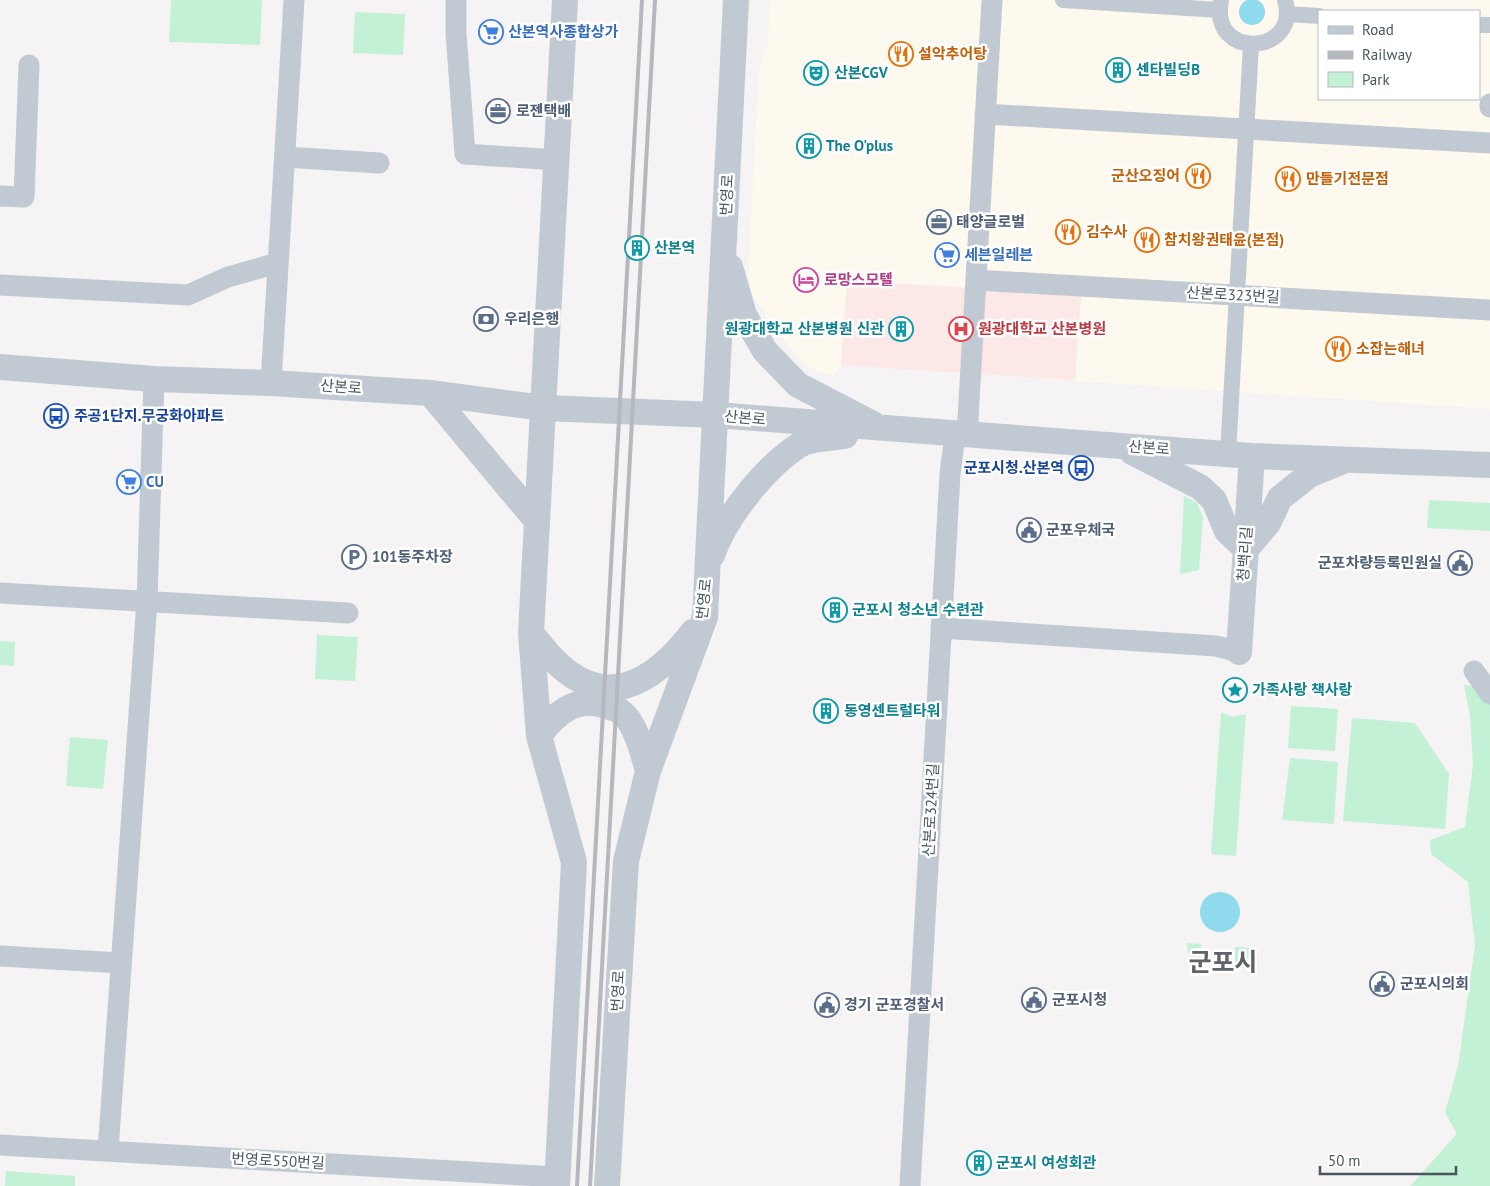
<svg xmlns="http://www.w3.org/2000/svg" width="1490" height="1186" viewBox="0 0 1490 1186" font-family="'PT Sans','Noto Sans KR',sans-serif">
<rect width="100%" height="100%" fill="#f5f3f3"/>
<path fill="#fdf9ef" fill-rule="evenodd" d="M770,0H1490V409L1075,381L1081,294L848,281L841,365L832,376L817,371L802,362L772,326L752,293L748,277L759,68L768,42ZM1319,11H1479V99H1319Z"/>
<path fill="#fce8e6" d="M847,281L1081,294L1075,380L841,365Z"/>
<path fill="#c3f1d5" d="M171,0H262L260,45L169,42Z
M355,12L405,14L403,55L353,53Z
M1184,496L1197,503L1203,517L1199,570L1180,574Z
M1429,500L1490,503V531L1427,528Z
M317,635L358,637L355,681L315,679Z
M0,641L15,642L14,666L0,665Z
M1464,685L1490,687V1186H1410L1457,1134L1445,1112L1458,1066L1475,945L1468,882L1431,854L1430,840L1465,827L1473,765L1470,716Z
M1291,706L1338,709L1335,751L1288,748Z
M1221,712L1233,717L1246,714L1236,856L1211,854Z
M1352,718L1415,723L1449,774L1445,829L1343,821Z
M70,737L108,740L103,789L66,786Z
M1290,758L1338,762L1334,824L1282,820Z
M1187,943L1201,944L1200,967L1188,952Z
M1235,947L1252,948L1247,961L1235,969Z
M6,1171L75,1176V1186H5Z"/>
<path fill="#90daee" d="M1239 12a13 13 0 1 1 26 0a13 13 0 1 1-26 0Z
M1200 912a20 20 0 1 1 40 0a20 20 0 1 1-40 0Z"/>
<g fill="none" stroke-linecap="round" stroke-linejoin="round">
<path stroke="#c1cad2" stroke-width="16" d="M1063,0L1219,10
M1221,1C1209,61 1301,55 1285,0
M1287,14L1319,16
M1479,25H1490
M1228,454L1251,45"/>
<path stroke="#c1cad2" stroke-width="21" d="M456,0V33L465,154L558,160
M1490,104V107
M985,114L1490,143
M285,157L379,163
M0,196L24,197L29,65
M976,280L1490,310
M0,285L188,295L228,277L278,263
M271,383L294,0
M967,436L992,0
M0,593L348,613
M941,628L1216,646L1239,652
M1474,671L1490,694
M0,956L121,963
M0,1145L557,1177
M108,1151L147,601L154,379
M910,1186L950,474L955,435"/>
<path stroke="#c1cad2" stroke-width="26" d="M730,267L744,315L765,351L798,385L873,424
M0,367L154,379L271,383L430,393L544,408L716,415L1252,456L1490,465
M430,393L537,521
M1132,452L1200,487L1214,500L1227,531L1246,549L1268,523L1280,498L1309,475L1341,462
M712,555C725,517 768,463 803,443C814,438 833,438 845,436
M531,633C538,641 545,651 553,659C606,714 655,681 693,632
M1239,652L1252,456
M539,736C556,712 578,695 607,706C611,708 618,709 621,712C636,723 643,754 648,771
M557,1186L574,862L539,736L531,633L565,0
M607,1186L626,861L648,771L705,617L736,0"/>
<path stroke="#b5b8bd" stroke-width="4" d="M577,1186L642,0
M590,1186L655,0"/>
</g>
<defs>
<symbol id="supermarket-ring" viewBox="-11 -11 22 22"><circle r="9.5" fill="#fff" stroke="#3f7fe0" stroke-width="1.5"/><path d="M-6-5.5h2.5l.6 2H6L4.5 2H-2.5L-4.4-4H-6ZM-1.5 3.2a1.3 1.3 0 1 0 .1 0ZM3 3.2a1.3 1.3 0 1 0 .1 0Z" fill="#3f7fe0"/></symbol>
<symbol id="restaurant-ring" viewBox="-11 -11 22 22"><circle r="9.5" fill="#fff" stroke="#e8710a" stroke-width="1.5"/><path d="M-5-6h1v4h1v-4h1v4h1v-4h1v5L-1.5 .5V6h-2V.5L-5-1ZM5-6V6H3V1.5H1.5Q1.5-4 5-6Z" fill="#e8710a"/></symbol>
<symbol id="building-ring" viewBox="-11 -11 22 22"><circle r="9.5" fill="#fff" stroke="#0f9aa8" stroke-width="1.5"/><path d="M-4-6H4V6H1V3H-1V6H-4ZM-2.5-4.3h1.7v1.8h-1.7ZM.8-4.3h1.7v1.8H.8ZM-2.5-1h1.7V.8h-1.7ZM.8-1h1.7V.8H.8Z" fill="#0f9aa8"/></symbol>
<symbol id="theatre-ring" viewBox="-11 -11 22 22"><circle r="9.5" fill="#fff" stroke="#0f9aa8" stroke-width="1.5"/><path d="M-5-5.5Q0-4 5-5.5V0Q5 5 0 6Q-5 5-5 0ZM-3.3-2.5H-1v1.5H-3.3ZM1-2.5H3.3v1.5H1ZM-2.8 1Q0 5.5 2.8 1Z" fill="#0f9aa8"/></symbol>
<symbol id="office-ring" viewBox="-11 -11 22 22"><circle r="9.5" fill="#fff" stroke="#5c6f8a" stroke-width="1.5"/><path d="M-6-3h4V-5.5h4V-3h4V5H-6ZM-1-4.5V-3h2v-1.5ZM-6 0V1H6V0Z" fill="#5c6f8a"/></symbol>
<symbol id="hotel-ring" viewBox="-11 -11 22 22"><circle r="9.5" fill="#fff" stroke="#d1479c" stroke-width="1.5"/><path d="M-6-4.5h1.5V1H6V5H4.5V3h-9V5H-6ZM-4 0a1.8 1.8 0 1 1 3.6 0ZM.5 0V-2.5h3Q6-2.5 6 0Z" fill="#d1479c"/></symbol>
<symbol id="bank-ring" viewBox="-11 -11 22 22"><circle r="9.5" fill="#fff" stroke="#5c6f8a" stroke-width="1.5"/><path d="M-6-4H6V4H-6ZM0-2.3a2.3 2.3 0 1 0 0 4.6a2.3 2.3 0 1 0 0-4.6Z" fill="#5c6f8a"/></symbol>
<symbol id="hospital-ring" viewBox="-11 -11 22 22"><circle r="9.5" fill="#fff" stroke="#e0444e" stroke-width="1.5"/><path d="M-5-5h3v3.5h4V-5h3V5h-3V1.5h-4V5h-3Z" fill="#e0444e"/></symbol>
<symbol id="bus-ring" viewBox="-11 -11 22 22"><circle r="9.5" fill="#fff" stroke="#1a4fb4" stroke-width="1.5"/><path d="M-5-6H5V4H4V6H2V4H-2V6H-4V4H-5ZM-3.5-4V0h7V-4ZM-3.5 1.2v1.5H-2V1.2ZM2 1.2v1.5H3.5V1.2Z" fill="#1a4fb4"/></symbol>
<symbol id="civic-ring" viewBox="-11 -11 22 22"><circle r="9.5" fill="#fff" stroke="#5c6f8a" stroke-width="1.5"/><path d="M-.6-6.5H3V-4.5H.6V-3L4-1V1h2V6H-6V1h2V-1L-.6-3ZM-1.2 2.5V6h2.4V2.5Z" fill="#5c6f8a"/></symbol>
<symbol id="parking-ring" viewBox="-11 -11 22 22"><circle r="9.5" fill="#fff" stroke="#5c6f8a" stroke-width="1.5"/><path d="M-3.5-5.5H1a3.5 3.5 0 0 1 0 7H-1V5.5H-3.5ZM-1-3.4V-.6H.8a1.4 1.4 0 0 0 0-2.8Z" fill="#5c6f8a"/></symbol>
<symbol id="sight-ring" viewBox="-11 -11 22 22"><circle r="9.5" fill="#fff" stroke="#0f9aa8" stroke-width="1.5"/><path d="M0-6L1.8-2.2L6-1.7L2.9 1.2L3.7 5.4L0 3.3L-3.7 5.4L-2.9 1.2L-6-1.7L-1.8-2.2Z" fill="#0f9aa8"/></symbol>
</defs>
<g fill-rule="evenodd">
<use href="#supermarket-ring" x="477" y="18" width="28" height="28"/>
<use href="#restaurant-ring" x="887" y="40" width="28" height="28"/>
<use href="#building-ring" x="1104" y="56" width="28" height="28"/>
<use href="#theatre-ring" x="802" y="59" width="28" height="28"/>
<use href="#office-ring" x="484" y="97" width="28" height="28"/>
<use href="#building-ring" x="795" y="132" width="28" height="28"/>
<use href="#restaurant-ring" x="1184" y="162" width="28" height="28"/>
<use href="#restaurant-ring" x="1274" y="165" width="28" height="28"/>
<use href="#office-ring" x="925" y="208" width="28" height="28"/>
<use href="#restaurant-ring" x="1054" y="218" width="28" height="28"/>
<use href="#restaurant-ring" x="1133" y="226" width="28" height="28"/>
<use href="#building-ring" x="623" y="234" width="28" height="28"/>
<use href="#supermarket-ring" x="933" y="241" width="28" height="28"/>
<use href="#hotel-ring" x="792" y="266" width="28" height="28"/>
<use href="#bank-ring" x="472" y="305" width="28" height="28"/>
<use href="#building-ring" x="887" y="315" width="28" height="28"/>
<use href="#hospital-ring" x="947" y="315" width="28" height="28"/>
<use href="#restaurant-ring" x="1324" y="335" width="28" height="28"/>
<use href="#bus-ring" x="42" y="402" width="28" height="28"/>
<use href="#bus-ring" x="1067" y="454" width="28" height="28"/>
<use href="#supermarket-ring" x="115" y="468" width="28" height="28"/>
<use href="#civic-ring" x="1015" y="516" width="28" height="28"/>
<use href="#parking-ring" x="340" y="543" width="28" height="28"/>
<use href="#civic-ring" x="1446" y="549" width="28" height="28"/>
<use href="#building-ring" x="821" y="596" width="28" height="28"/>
<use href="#sight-ring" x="1221" y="676" width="28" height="28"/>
<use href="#building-ring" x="812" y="697" width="28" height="28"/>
<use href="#civic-ring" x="1368" y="970" width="28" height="28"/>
<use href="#civic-ring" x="1020" y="986" width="28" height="28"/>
<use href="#civic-ring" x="813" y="991" width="28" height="28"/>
<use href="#building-ring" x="965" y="1149" width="28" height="28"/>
</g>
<g text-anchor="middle" stroke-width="5" stroke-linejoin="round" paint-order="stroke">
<g font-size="15" font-weight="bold" fill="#366cbe" stroke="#fff" text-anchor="start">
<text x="508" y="37">산본역사종합상가</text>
<text x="964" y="260">세븐일레븐</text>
<text x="146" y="487">CU</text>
</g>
<g font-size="15" font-weight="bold" fill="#c56008" stroke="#fff" text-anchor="start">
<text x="918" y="59">설악추어탕</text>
<text x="1180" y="181" text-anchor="end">군산오징어</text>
<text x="1306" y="184">만들기전문점</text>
<text x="1086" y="237">김수사</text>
<text x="1164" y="245">참치왕권태윤(본점)</text>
<text x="1356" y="354">소잡는해녀</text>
</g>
<g font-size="15" font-weight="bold" fill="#0d838f" stroke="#fff" text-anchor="start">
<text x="1136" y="75">센타빌딩B</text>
<text x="834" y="78">산본CGV</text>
<text x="826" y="151">The O'plus</text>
<text x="654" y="253">산본역</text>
<text x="884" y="334" text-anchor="end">원광대학교 산본병원 신관</text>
<text x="852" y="615">군포시 청소년 수련관</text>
<text x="1252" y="695">가족사랑 책사랑</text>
<text x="844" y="716">동영센트럴타워</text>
<text x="996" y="1168">군포시 여성회관</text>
</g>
<g font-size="15" font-weight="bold" fill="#4e5e75" stroke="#fff" text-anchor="start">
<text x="516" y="116">로젠택배</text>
<text x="956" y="227">태양글로벌</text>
<text x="504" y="324">우리은행</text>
<text x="1046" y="535">군포우체국</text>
<text x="372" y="562">101동주차장</text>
<text x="1442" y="568" text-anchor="end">군포차량등록민원실</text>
<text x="1400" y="989">군포시의회</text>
<text x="1052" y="1005">군포시청</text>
<text x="844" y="1010">경기 군포경찰서</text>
</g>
<g font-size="15" fill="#4a5661" stroke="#fff">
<text transform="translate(727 195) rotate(-87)" y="5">번영로</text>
<text transform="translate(1233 295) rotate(3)" y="5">산본로323번길</text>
<text transform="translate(341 387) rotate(4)" y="5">산본로</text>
<text transform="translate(745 418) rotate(5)" y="5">산본로</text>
<text transform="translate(1149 448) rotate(4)" y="5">산본로</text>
<text transform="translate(1245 554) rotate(-86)" y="5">청백리길</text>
<text transform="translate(704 599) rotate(-84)" y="5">번영로</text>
<text transform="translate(931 810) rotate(-87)" y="5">산본로324번길</text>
<text transform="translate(618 991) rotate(-87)" y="5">번영로</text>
<text transform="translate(278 1161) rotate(3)" y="5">번영로550번길</text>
</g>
<g font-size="15" font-weight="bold" fill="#b23c85" stroke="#fff" text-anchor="start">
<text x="824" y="285">로망스모텔</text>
</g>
<g font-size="15" font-weight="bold" fill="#be3a42" stroke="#fff" text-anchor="start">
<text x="978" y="334">원광대학교 산본병원</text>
</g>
<g font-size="15" font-weight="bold" fill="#164399" stroke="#fff" text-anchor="start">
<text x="74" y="421">주공1단지.무궁화아파트</text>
<text x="1064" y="473" text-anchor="end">군포시청.산본역</text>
</g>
<g font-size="25" font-weight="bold" fill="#5f6368" stroke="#fff">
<text x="1223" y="971">군포시</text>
</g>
</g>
<rect x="1318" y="10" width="162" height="90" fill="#ffffff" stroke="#b7bbc0"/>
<rect x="1328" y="26" width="25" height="8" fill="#c1cad2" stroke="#b7bbc0"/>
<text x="1362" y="35" font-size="15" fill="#4a5661">Road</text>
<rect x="1328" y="51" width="25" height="8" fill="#b5b8bd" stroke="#b7bbc0"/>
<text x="1362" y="60" font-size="15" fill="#4a5661">Railway</text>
<rect x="1328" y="72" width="25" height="15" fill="#c3f1d5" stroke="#b7bbc0"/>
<text x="1362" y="85" font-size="15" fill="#4a5661">Park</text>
<path d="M1320 1166v8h136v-8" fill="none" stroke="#4a5661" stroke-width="2.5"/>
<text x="1328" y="1166" font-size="15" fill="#4a5661" stroke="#ffffff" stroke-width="4" paint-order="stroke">50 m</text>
</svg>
